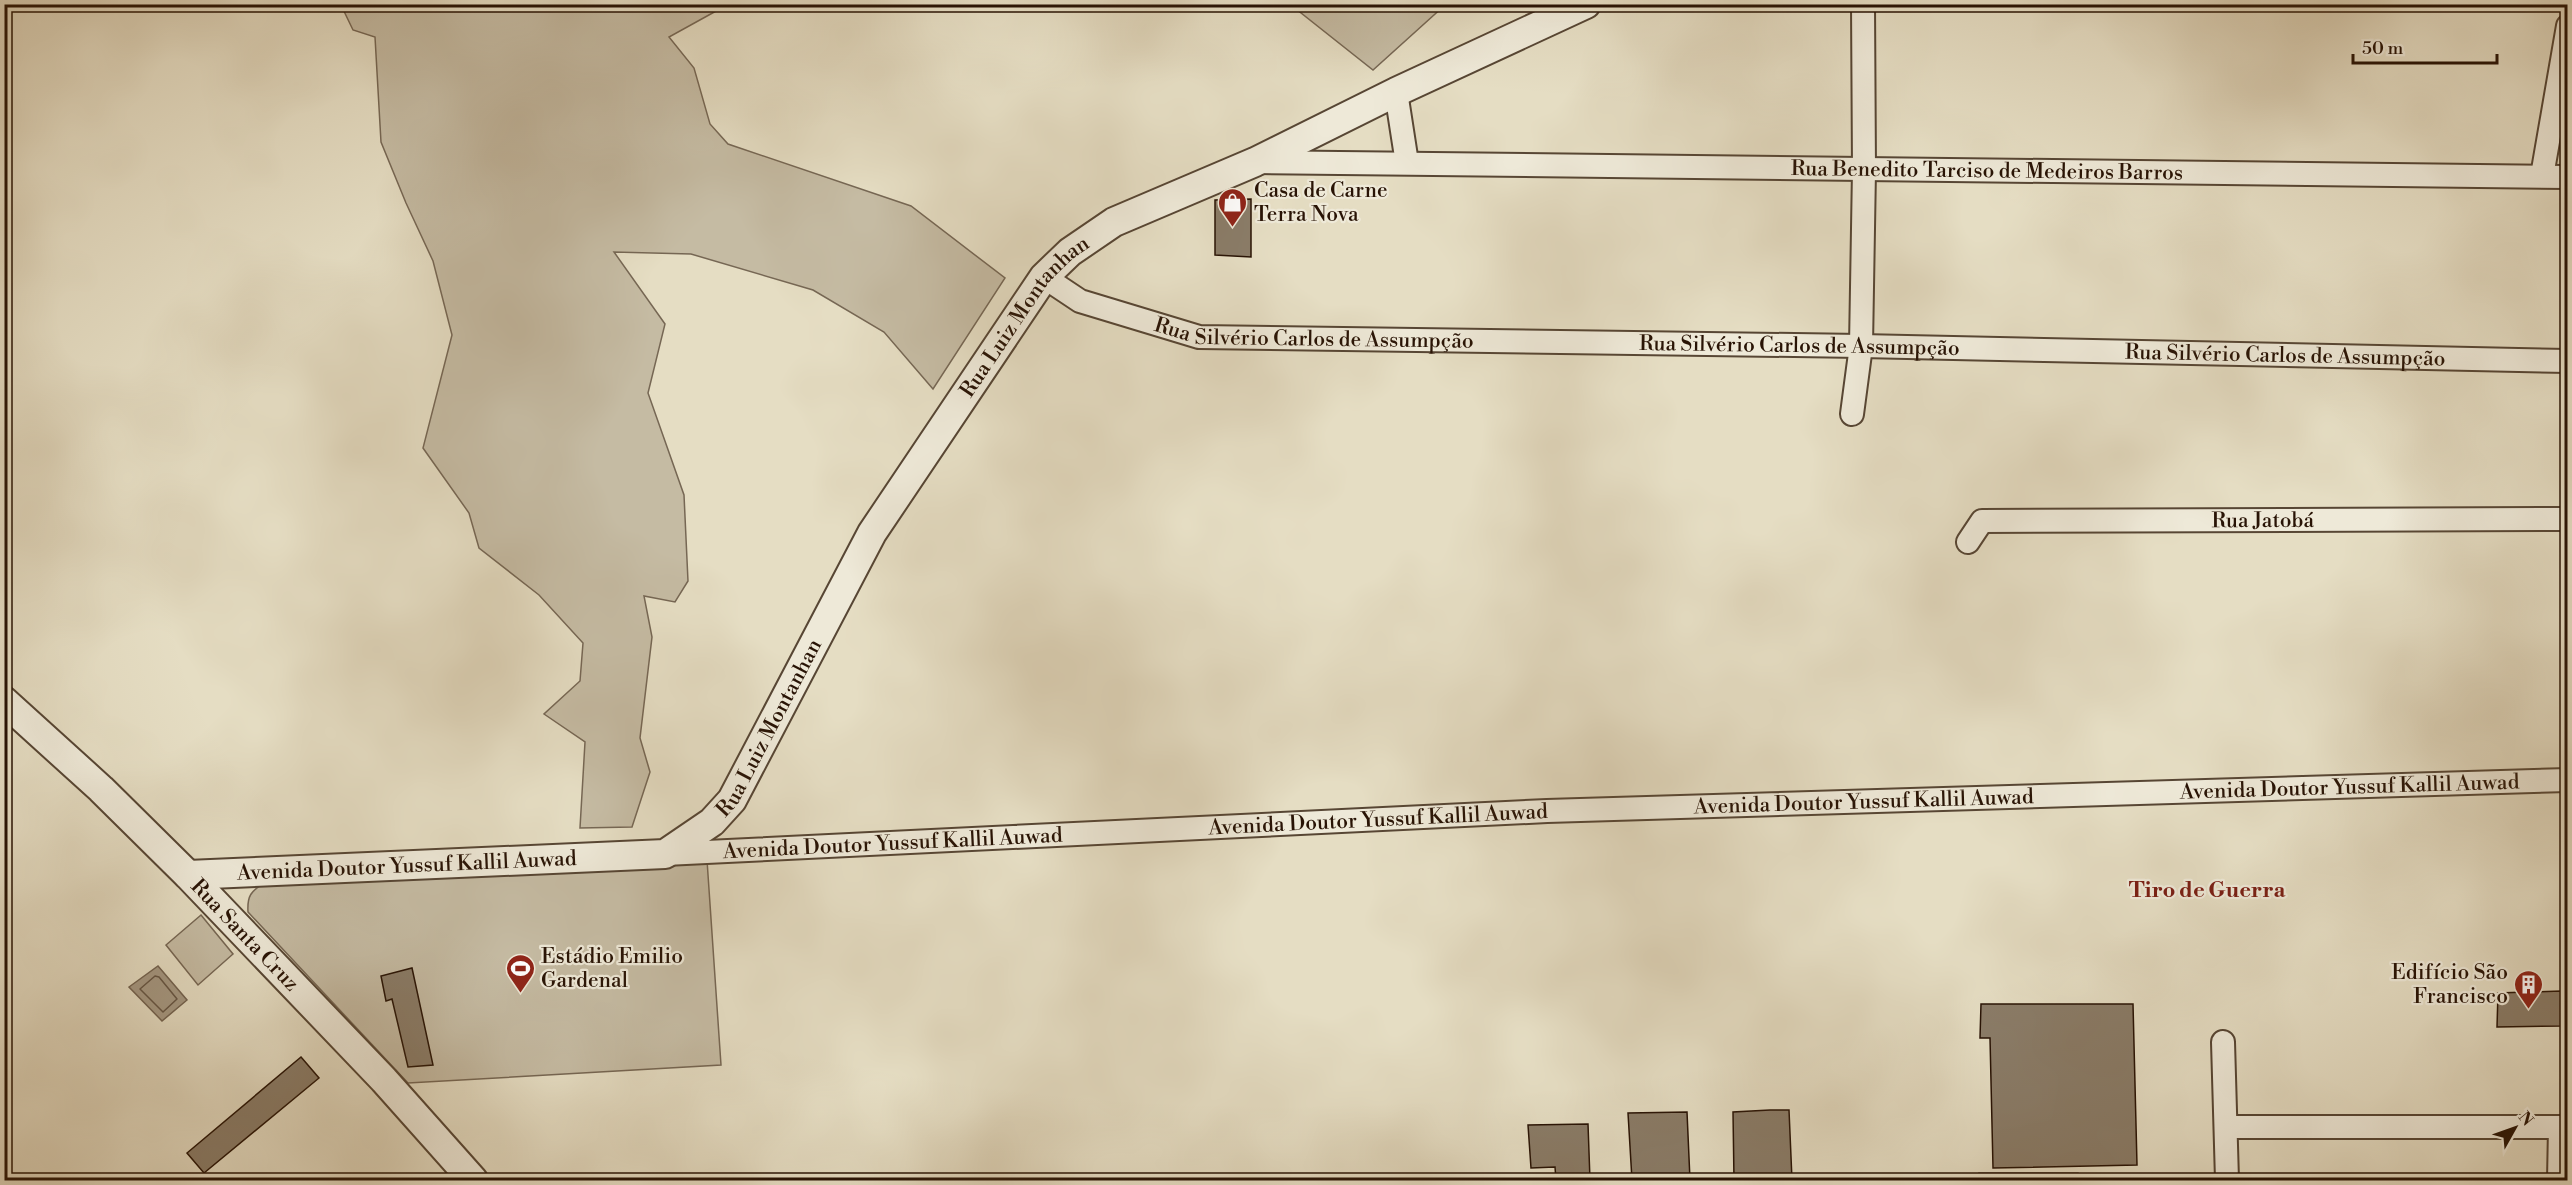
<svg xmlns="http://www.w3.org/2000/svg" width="2572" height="1185" viewBox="0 0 2572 1185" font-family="'Libre Bodoni',serif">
<rect width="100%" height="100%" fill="#e5ddc3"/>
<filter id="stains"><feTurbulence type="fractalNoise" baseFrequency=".00333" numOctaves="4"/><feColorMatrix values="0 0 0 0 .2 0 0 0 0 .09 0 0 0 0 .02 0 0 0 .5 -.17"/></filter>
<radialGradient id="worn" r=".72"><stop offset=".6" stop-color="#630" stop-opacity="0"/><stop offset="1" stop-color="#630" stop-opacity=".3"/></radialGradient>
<path fill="#c5bba3" stroke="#766754" stroke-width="1.5" d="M341,5H727L669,37L694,68L710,124L728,144L911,206L1005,278L933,389L884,332L813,290L691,254L614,252L665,324L648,393L684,495L688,581L675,602L644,596L652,637L640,738L650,772L632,827L580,828L585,742L544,714L580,681L583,643L539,595L479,548L469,513L423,448L452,335L433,261L406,203L381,142L375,37L353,30Z
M1291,5H1445L1373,70Z
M707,860L721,1065L408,1083L248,912C247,896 251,891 264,883Z
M201,915L233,954L198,985L166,945Z
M1979,1173H2078V1180H1979Z"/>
<path fill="#a59882" stroke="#736350" stroke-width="1.5" d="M158,966L187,1000L162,1021L129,987Z"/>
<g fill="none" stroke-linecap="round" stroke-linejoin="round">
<path stroke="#665644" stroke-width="1.5" d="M155,976L159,977L177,999L163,1012L140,989Z"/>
</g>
<path fill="#8a7c68" stroke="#281305" stroke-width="1.5" d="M1251,199V257L1215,255V200Z
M412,968L433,1065L408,1067L392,999L386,1001L381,976Z
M2561,991V1026L2497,1027L2498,993Z
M1981,1004H2133L2137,1165L1993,1168L1990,1038H1980Z
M301,1057L319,1078L204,1173L187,1153Z
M1770,1110H1789L1792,1180H1734L1733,1112Z
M1687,1112L1690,1180H1632L1628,1113Z
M1588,1124L1590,1180H1556L1555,1167L1531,1168L1528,1125Z"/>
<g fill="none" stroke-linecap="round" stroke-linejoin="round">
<defs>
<g id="minor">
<path d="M1396,92L1407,163"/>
<path id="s1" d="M1257,162L2568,177"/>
<path d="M2542,176L2568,26"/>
<path id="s2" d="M1044,277L1080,301L1199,337L1861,346L2568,361"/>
<path d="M1852,414L1861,346L1864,170L1863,4"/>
<path id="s3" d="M1968,542L1982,521L2568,519"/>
<path id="s4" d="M665,854L1547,811L2568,780"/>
<path d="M2223,1042L2227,1180"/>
<path d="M2226,1127H2568"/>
<path d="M2559,1180L2560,1127"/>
</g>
<g id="tertiary">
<path id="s5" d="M4,701L101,789L188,875L384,1080L473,1180"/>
<path id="s6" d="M188,875L665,854L712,822L732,800L872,533L1044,277L1070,252L1114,222L1255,162L1396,92L1586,4"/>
</g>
</defs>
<use href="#minor" stroke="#574634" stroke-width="26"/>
<use href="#tertiary" stroke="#574634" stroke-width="32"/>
<use href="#minor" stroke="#eee9d8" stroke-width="22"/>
<use href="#tertiary" stroke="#eee9d8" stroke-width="28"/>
</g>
<defs>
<symbol id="shop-pin" viewBox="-11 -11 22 30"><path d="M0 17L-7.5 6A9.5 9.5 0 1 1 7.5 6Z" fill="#8f2418" stroke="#eee9d8"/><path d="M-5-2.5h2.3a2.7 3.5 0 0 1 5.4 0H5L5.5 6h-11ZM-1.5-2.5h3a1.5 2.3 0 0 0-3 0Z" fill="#fff"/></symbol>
<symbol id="stadium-pin" viewBox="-11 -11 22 30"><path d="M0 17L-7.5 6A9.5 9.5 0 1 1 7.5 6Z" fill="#8f2418" stroke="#eee9d8"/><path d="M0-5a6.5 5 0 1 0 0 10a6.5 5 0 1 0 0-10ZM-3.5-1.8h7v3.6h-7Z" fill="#fff"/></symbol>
<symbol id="building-pin" viewBox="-11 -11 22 30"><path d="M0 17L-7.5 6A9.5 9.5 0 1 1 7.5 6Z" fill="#8f2418" stroke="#eee9d8"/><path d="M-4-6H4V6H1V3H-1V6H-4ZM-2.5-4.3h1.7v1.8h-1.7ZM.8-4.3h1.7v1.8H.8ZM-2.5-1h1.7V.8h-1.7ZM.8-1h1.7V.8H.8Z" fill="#fff"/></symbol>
</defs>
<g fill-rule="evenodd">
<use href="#shop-pin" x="1216" y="186" width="33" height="45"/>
<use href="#stadium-pin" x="504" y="952" width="33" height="45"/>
<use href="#building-pin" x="2512" y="968" width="33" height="45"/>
</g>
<g text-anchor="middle" stroke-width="4.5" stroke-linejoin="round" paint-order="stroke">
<g font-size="21" fill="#281305" stroke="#eee9d8">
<text dy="7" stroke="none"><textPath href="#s1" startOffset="730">Rua Benedito Tarciso de Medeiros Barros</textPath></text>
<text dy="7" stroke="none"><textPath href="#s6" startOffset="1131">Rua Luiz Montanhan</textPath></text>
<text dy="7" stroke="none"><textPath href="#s2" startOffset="282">Rua Silvério Carlos de Assumpção</textPath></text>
<text dy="7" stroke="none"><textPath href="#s2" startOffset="768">Rua Silvério Carlos de Assumpção</textPath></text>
<text dy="7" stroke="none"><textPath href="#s2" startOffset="1254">Rua Silvério Carlos de Assumpção</textPath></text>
<text dy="7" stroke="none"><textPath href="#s3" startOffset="306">Rua Jatobá</textPath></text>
<text dy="7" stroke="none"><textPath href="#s6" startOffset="645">Rua Luiz Montanhan</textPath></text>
<text dy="7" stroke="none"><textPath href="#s4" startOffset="1686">Avenida Doutor Yussuf Kallil Auwad</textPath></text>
<text dy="7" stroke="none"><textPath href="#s4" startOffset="1200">Avenida Doutor Yussuf Kallil Auwad</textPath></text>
<text dy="7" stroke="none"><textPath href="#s4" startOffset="714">Avenida Doutor Yussuf Kallil Auwad</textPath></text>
<text dy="7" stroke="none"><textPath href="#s4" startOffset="228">Avenida Doutor Yussuf Kallil Auwad</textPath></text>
<text dy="7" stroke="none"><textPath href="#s6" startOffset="219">Avenida Doutor Yussuf Kallil Auwad</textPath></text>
<text dy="7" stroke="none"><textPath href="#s5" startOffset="336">Rua Santa Cruz</textPath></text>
</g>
<g font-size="21" fill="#281305" stroke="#eee9d8" text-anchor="start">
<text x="1254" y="197">Casa de Carne<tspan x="1254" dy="24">Terra Nova</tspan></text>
<text x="541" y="963">Estádio Emilio<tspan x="541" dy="24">Gardenal</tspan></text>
<text x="2508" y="979" text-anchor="end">Edifício São<tspan x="2508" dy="24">Francisco</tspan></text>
</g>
<g font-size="22" font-weight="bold" fill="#7a1f14" stroke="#eee9d8">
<text x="2207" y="897">Tiro de Guerra</text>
</g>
</g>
<rect width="2572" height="1185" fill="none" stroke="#e5ddc3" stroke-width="24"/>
<rect x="6" y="6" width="2560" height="1173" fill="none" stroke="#281305" stroke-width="3"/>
<rect x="12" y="12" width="2548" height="1161" fill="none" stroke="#281305" stroke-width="1.5"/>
<g transform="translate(2515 1128) rotate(50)" stroke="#eee9d8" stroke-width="4.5" paint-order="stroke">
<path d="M0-4.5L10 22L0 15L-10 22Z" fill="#281305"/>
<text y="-9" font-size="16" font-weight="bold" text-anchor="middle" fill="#281305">N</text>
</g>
<path d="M2353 54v9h144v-9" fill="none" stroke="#281305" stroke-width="3"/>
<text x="2362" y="54" font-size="18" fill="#281305" stroke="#eee9d8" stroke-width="4.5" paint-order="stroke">50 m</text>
<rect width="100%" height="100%" filter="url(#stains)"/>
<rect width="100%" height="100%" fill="url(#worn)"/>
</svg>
